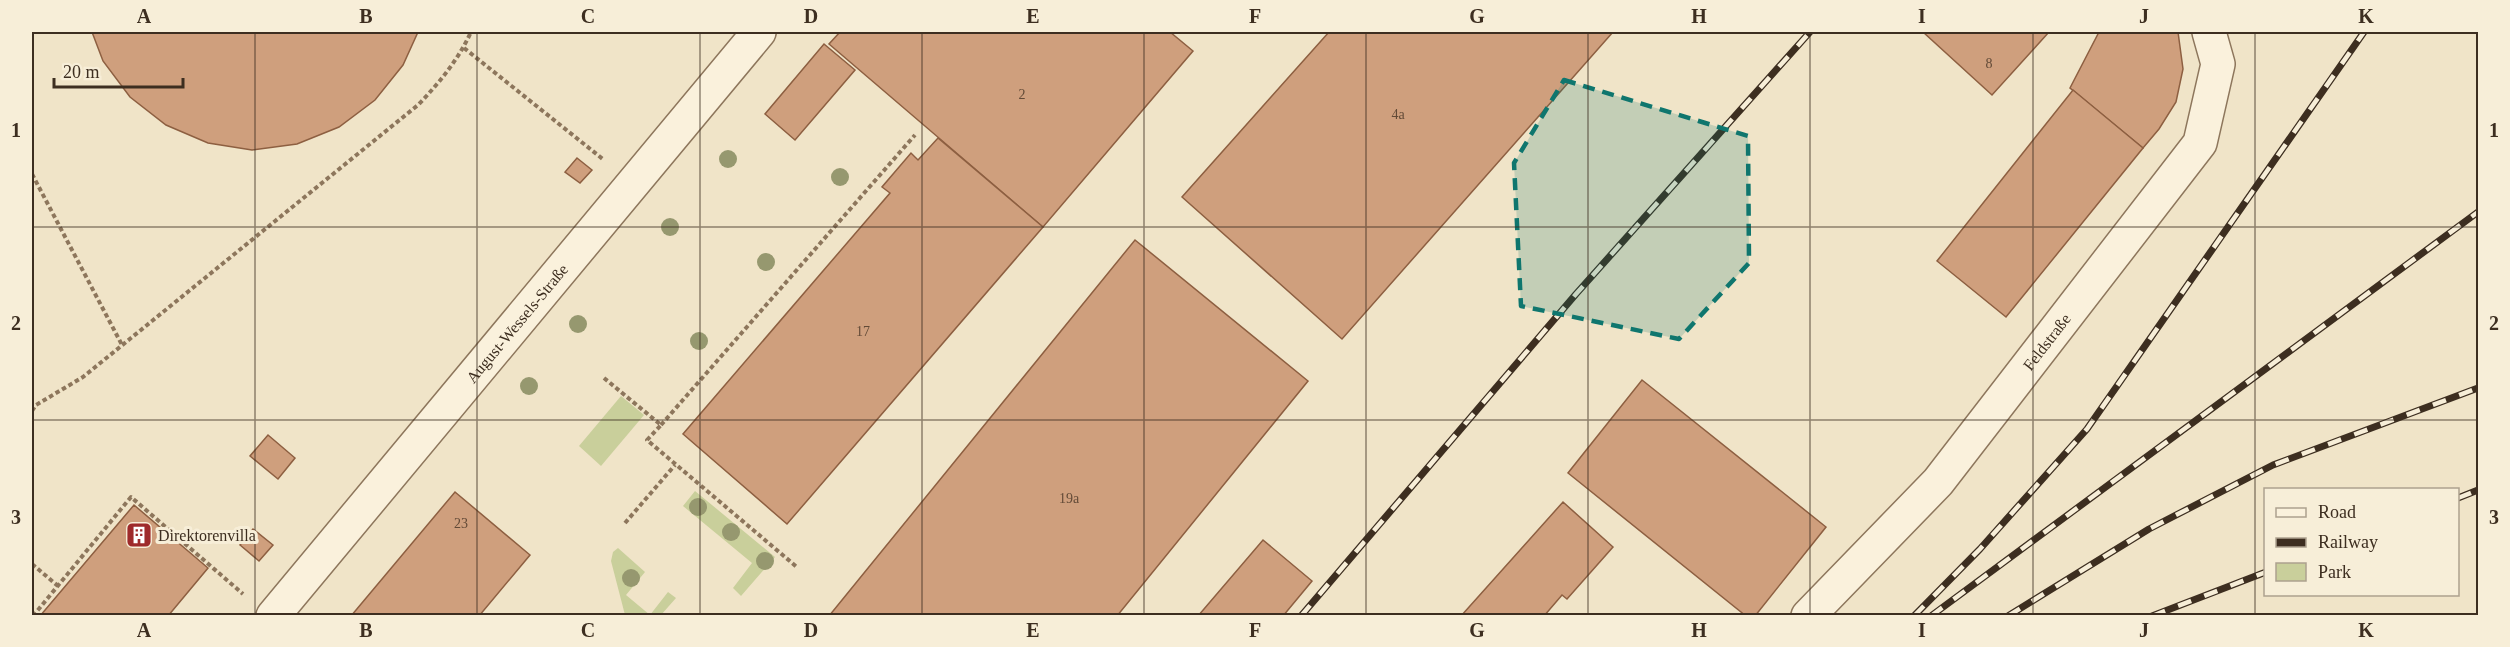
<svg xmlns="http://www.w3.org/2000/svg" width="2510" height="647" font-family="Georgia,serif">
<rect width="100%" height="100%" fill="#f0e4c8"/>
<g fill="#c9cf9b">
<path d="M 621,396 L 644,415 L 601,466 L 579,446 Z"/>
<path d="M 695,491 L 775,557 L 741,596 L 733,588 L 752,563 L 683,506 Z"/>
<path d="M 618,548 L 645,572 L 626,595 L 650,615 L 668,592 L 676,598 L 661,615 L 625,615 L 611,561 L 613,552 Z"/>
</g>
<g fill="#cf9f7d" stroke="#8d5f41" stroke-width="1.5">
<path d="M 92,32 L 418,32 L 403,65 L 375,100 L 339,127 L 297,144 L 252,150 L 208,143 L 166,125 L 130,97 L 103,61 Z"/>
<path d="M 840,32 L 1170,32 L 1193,51 L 1043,227 L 829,44 Z"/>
<path d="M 1329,32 L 1613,32 L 1342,339 L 1182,197 Z"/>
<path d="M 1923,32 L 2049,32 L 1992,95 Z"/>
<path d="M 2099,32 L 2178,32 L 2183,69 L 2176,102 L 2159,129 L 2143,148 L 2070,88 Z"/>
<path d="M 824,44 L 855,70 L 795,140 L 765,114 Z"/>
<path d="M 2073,90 L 2143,148 L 2006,317 L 1937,261 Z"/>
<path d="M 938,138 L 1043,227 L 787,524 L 683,434 L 890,193 L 882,187 L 911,153 L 918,160 Z"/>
<path d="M 577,158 L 592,170 L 580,183 L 565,172 Z"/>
<path d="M 1135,240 L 1308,381 L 1117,616 L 829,616 Z"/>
<path d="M 1642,380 L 1826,527 L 1755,616 L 1746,616 L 1568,473 Z"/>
<path d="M 268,435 L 295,458 L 278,479 L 250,456 Z"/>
<path d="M 455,492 L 530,555 L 479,616 L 351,616 Z"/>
<path d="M 1563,502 L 1613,547 L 1567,599 L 1562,595 L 1544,616 L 1461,616 Z"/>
<path d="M 134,505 L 208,568 L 168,616 L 40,616 Z"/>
<path d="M 253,529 L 273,545 L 259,561 L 240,545 Z"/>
<path d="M 1263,540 L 1312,581 L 1283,616 L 1198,616 Z"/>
</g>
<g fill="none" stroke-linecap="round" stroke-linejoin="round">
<defs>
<g id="street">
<path id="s1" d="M 273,616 L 759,32"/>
<path id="s2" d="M 1808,616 L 1938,482 L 2200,143 L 2218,64 L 2209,32"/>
</g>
</defs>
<use href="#street" stroke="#8d765c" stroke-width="36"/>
<g stroke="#8d765c" stroke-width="4" stroke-dasharray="4.5 3" stroke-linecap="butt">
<path d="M 464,48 L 604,160"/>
<path d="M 32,174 L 122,345"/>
<path d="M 604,378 L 661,425 L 647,440 L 798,568"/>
<path d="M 32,411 L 36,405 L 83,377 L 418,105 C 440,82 458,60 471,32"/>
<path d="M 661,425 L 915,135"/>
<path d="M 625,523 L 675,465"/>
<path d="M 32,564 L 58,586"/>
<path d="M 33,616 L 131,497 L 243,594"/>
</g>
<use href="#street" stroke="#faf1dc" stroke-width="33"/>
<defs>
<g id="rail">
<path d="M 2458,498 L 2478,490"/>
<path d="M 1301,616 L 1576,294 L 1810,32"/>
<path d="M 1914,616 L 1980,549 L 2087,429 L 2364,32"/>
<path d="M 1931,616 L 2478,212"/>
<path d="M 2008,616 L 2149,529 L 2273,465 L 2478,388"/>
<path d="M 2152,616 L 2266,572"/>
</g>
</defs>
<use href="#rail" stroke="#3d2e20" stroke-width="7"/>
<use href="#rail" stroke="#f7eed8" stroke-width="4.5" stroke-dasharray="14" stroke-linecap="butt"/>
</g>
<g fill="#96986f">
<circle cx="728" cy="159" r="9"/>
<circle cx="840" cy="177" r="9"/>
<circle cx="670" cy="227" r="9"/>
<circle cx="766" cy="262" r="9"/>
<circle cx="578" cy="324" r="9"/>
<circle cx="699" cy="341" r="9"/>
<circle cx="529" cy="386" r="9"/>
<circle cx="698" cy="507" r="9"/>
<circle cx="731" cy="532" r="9"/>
<circle cx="765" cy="561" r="9"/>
<circle cx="631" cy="578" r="9"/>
</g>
<path fill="#0f766e" fill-opacity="0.2" stroke="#0f766e" stroke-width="4.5" stroke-dasharray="12 8" stroke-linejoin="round" d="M 1564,80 L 1748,136 L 1749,263 L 1679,339 L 1521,306 L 1514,163 Z"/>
<path fill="none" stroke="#3d2e20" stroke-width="1.5" stroke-opacity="0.55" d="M 255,32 L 255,616M 477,32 L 477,616M 700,32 L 700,616M 922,32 L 922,616M 1144,32 L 1144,616M 1366,32 L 1366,616M 1588,32 L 1588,616M 1810,32 L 1810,616M 2033,32 L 2033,616M 2255,32 L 2255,616M 32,227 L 2478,227M 32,420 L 2478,420"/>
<defs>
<symbol id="building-square" viewBox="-11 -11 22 22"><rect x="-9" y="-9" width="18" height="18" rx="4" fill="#9e2a2b" stroke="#f7eed8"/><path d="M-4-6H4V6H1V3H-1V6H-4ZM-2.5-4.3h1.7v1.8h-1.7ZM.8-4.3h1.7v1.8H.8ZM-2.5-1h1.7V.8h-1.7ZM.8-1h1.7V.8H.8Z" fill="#fff"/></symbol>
</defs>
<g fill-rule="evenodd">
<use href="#building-square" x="124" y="520" width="30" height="30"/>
</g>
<g text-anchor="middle" stroke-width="6" stroke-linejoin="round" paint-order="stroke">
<g font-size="14" fill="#624a37">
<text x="1989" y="68">8</text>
<text x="1022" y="99">2</text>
<text x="1398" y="119">4a</text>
<text x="863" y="336">17</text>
<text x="1069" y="503">19a</text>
<text x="461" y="528">23</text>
</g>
<g font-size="16" fill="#3d2e20" stroke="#f7eed8">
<text dy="6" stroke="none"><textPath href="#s1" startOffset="381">August-Wessels-Straße</textPath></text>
<text dy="6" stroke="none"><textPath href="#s2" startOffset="364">Feldstraße</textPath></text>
</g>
<g font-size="16" fill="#3d2e20" stroke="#f7eed8" text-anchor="start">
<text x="158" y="541">Direktorenvilla</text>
</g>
</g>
<rect width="2510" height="647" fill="none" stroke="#f7eed8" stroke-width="66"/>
<rect x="2264" y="488" width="195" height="108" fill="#f7eed8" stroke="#ada18e" stroke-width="1.5"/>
<rect x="2276" y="508" width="30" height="9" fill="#faf1dc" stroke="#ada18e" stroke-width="1.5"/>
<text x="2318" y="518" font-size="18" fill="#3d2e20">Road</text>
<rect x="2276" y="538" width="30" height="9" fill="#3d2e20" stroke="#ada18e" stroke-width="1.5"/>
<text x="2318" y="548" font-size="18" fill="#3d2e20">Railway</text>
<rect x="2276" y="563" width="30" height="18" fill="#c9cf9b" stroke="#ada18e" stroke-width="1.5"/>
<text x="2318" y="578" font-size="18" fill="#3d2e20">Park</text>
<path d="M54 78v9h129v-9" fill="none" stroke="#3d2e20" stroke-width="3"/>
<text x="63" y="78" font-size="18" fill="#3d2e20" stroke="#f7eed8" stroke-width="4.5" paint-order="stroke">20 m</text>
<rect x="33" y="33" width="2444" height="581" fill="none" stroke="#3d2e20" stroke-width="2"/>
<g font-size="20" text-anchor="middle" font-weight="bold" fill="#3d2e20">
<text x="144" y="23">A</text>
<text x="366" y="23">B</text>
<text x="588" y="23">C</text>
<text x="811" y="23">D</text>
<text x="1033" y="23">E</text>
<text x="1255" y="23">F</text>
<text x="1477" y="23">G</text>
<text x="1699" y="23">H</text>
<text x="1922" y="23">I</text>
<text x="2144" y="23">J</text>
<text x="2366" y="23">K</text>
<text x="16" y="137">1</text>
<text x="2494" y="137">1</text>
<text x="16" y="330">2</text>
<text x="2494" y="330">2</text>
<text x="16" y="524">3</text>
<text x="2494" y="524">3</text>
<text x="144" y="637">A</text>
<text x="366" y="637">B</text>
<text x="588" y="637">C</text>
<text x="811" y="637">D</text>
<text x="1033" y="637">E</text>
<text x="1255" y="637">F</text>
<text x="1477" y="637">G</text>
<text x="1699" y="637">H</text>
<text x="1922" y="637">I</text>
<text x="2144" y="637">J</text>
<text x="2366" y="637">K</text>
</g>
</svg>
